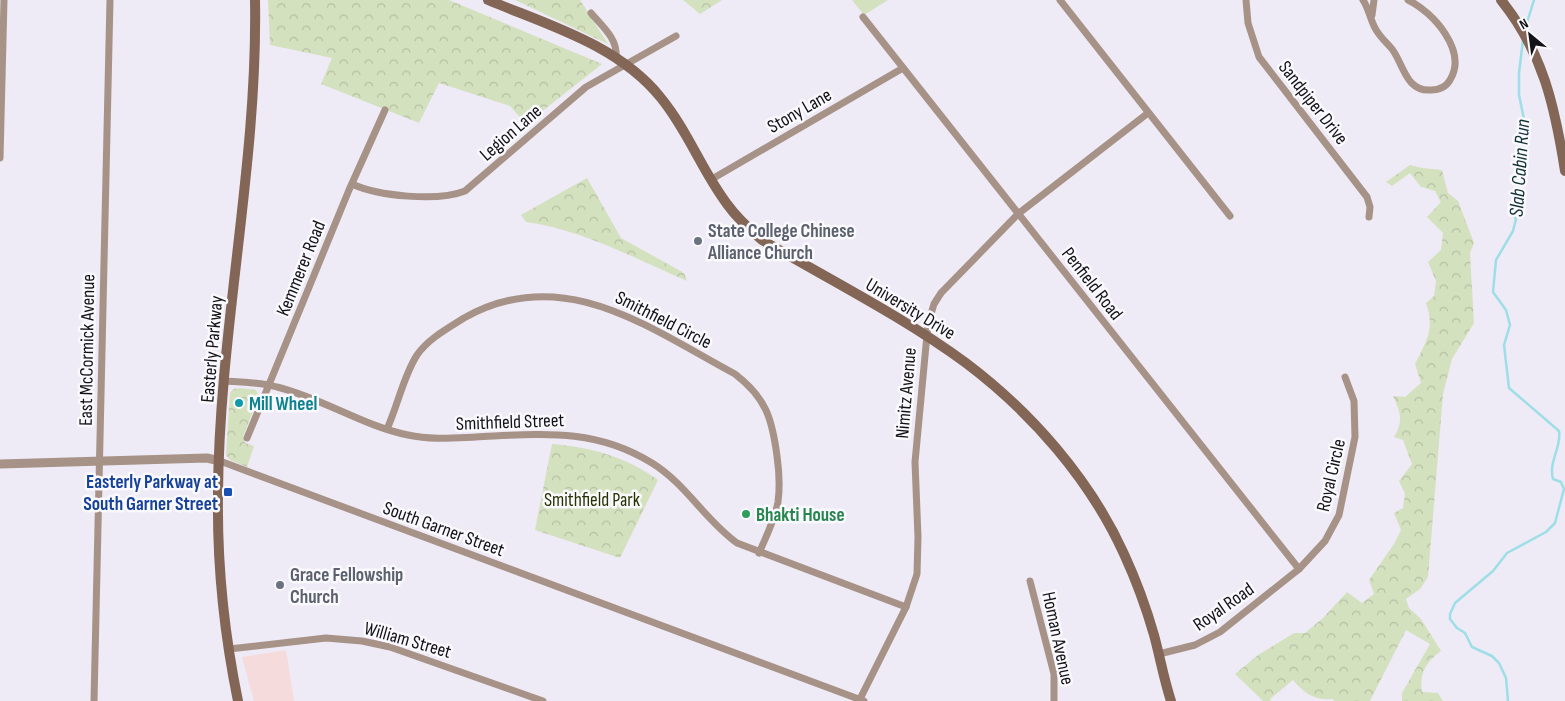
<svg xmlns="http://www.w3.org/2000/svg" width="1565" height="701" font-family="'Sofia Sans Condensed',sans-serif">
<defs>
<pattern id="forest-crowns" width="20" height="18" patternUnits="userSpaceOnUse" patternTransform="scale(1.25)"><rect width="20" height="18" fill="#d4e1bf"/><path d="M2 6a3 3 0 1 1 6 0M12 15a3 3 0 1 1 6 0" fill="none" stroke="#b5c0a3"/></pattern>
</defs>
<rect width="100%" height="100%" fill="#eeeaf6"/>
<path fill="#f6dbdd" d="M 286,650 L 294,701 L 254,701 L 242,657 Z"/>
<path fill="#d4e1bf" d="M 852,0 L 888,0 L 864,15 Z"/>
<g fill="url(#forest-crowns)">
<path d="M 268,0 L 449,0 L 602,64 L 526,124 L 510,106 L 439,83 L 419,123 L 321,84 L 332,58 L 270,45 Z"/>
<path d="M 515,0 L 580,0 L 608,44 Z"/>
<path d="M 683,0 L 722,0 L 700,14 Z"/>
<path d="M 1410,165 L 1422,168 L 1442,170 L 1448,193 L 1458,201 L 1474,243 L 1470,253 L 1474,323 L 1452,359 L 1443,394 L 1428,577 L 1420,589 L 1406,599 L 1409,608 L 1421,619 L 1441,651 C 1426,662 1419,673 1422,692 L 1438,693 L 1443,701 L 1402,701 L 1402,693 L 1430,644 L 1406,630 L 1370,701 L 1334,701 L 1333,699 C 1314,701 1303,692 1293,680 L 1270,699 L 1271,701 L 1263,701 L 1235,674 L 1258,655 L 1294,633 L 1305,633 L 1323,618 L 1347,592 L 1362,603 L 1374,594 L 1369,580 L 1394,544 L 1401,530 L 1394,513 L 1403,508 L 1405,494 L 1399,481 L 1412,464 L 1403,440 L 1394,437 C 1404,421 1400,411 1393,396 L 1405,397 L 1421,383 L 1415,364 C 1427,340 1435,329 1426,303 L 1434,296 L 1436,281 L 1428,262 L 1441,250 L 1443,233 L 1427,217 L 1441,202 L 1435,191 L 1421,187 L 1410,173 L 1392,186 L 1386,182 Z"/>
<path d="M 587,178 L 621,238 L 684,273 L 687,281 C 634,258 583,230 526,222 L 521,215 Z"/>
<path d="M 240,388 L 256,390 L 259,396 L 243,437 L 245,443 L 254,446 L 247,467 L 230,460 L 226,455 L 230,393 L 233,389 Z"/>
<path d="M 552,444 C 591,447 626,457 658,480 L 620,558 L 535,530 Z"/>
</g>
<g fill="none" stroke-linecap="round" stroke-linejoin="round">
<g stroke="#9edee6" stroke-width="2.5">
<path d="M 1525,29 L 1534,0"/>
<path d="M 1508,701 L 1506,678 L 1499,663 L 1492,656 L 1472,647 L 1465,633 L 1457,628 L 1450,619 L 1450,614 L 1455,603 L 1493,571 L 1507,553 L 1546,532 L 1555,523 L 1564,489 L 1561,482 L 1553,479 C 1548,462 1562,447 1559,431 L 1509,388 L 1504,345 L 1510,325 L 1506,310 L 1493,292 L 1496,260 L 1513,231 L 1516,219 L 1513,212 L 1519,182 L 1525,124 L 1519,95 L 1519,73 L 1523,40"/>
</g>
<g stroke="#a79287" stroke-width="7">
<path d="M 1060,0 L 1230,216"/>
<path d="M 1246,0 L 1248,23 L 1259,57 L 1367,197 L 1370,207 L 1369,217"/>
<path d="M 1363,0 C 1369,9 1370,19 1375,28 C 1379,36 1386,42 1392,49 C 1404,65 1406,92 1431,90 C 1439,90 1446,87 1450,80 C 1468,51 1433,12 1408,0"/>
<path d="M 591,13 C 602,26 618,39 616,57"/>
<path d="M 1372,15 L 1374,0"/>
<path d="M 863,17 L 1299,569"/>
<path d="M 0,158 L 4,0"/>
<path d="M 712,179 L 903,68"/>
<path d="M 352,184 C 378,196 437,202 465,191 L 586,87 L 676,36"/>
<path d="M 224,381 C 241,382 260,382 277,387 C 322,398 363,426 408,435 C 431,440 453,438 476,437 C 540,434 594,427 652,463 C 686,484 705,520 737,543 L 906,607"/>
<path d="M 387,429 C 398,405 403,377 417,355 C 428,339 448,328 464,318 C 563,262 649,328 735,374 C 766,398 772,418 777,456 C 779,470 780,487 778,502 C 775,519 766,537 759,553"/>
<path d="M 247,438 L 349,190 L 385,110"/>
<path d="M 220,461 L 864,701"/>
<path d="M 1030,581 L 1054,674 L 1054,701"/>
<path d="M 229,649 L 326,638 L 362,641 L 390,647 L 543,701"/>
<path d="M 1159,654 L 1195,645 L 1220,632 L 1299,569 L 1325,541 L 1339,515 L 1355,437 L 1354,401 L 1345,377"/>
<path d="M 94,701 L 110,0"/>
<path d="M 859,701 L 906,607 L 917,574 L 918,537 L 915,462 L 928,324 L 934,304 L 941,293 L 1018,214 L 1148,113"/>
</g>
<path stroke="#a79287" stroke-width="9" d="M 0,464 L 207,458 L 220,461"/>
<g stroke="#846657" stroke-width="10">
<path d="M 488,0 C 548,25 619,45 661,98 C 688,131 702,171 727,204 C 737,218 749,229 762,240 C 830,280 902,316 966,363 C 1031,412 1090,479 1124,554 C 1136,580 1146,607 1154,635 C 1160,657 1164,680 1171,701"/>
<path d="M 1501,0 C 1543,52 1555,107 1565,171"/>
<path d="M 238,701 C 224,633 217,563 218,494 C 219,329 258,165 255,0"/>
</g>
</g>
<g fill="#6b7280" stroke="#faf9fe" stroke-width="2">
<circle cx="698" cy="241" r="5"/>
<circle cx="280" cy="585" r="5"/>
</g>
<circle fill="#0f9aa8" stroke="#faf9fe" stroke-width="2" cx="239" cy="403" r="5"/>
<rect fill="#1a4fb4" stroke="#faf9fe" stroke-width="2" x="223" y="487" width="10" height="10" rx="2.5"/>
<circle fill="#2e9e5b" stroke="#faf9fe" stroke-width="2" cx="746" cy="514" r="5"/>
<g text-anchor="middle" stroke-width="5" stroke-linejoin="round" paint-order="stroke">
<g font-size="19" fill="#131216" stroke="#faf9fe">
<text transform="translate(1314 102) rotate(52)" y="7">Sandpiper Drive</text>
<text transform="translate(799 110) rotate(-30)" y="7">Stony Lane</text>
<text transform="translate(510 132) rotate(-41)" y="7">Legion Lane</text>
<text transform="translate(300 268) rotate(-68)" y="7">Kemmerer Road</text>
<text transform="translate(1093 283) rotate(52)" y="7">Penfield Road</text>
<text transform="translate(911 308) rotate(31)" y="7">University Drive</text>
<text transform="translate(664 319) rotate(27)" y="7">Smithfield Circle</text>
<text transform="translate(211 349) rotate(-85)" y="7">Easterly Parkway</text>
<text transform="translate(86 350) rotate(-89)" y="7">East McCormick Avenue</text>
<text transform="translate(905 393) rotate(-85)" y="7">Nimitz Avenue</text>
<text transform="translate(510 421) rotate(-2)" y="7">Smithfield Street</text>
<text transform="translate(1330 475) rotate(-77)" y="7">Royal Circle</text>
<text transform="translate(444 528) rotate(20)" y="7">South Garner Street</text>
<text transform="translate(1223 606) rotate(-35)" y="7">Royal Road</text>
<text transform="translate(1059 638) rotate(78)" y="7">Homan Avenue</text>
<text transform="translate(408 639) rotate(16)" y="7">William Street</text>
</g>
<g font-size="19" font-weight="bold" fill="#5b616d" stroke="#faf9fe" text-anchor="start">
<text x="708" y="237">State College Chinese<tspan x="708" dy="22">Alliance Church</tspan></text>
<text x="290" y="581">Grace Fellowship<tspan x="290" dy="22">Church</tspan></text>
</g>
<g font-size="19" font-weight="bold" fill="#0d838f" stroke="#faf9fe" text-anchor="start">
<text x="249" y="410">Mill Wheel</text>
</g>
<g font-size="19" font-weight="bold" fill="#164399" stroke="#faf9fe" text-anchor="end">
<text x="218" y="488">Easterly Parkway at<tspan x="218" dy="22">South Garner Street</tspan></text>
</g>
<g font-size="19" fill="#263300" stroke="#faf9fe">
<text x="592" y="506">Smithfield Park</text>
</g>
<g font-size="19" font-weight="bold" fill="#27864d" stroke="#faf9fe" text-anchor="start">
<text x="756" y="521">Bhakti House</text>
</g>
<g font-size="20" font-style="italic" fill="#103034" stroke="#faf9fe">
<text transform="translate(1519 168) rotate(-86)" y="7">Slab Cabin Run</text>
</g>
</g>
<g transform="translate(1530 35) rotate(331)" stroke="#faf9fe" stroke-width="4" paint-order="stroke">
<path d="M0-4L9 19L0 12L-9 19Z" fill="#131216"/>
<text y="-8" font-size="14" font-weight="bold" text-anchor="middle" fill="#131216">N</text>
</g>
</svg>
